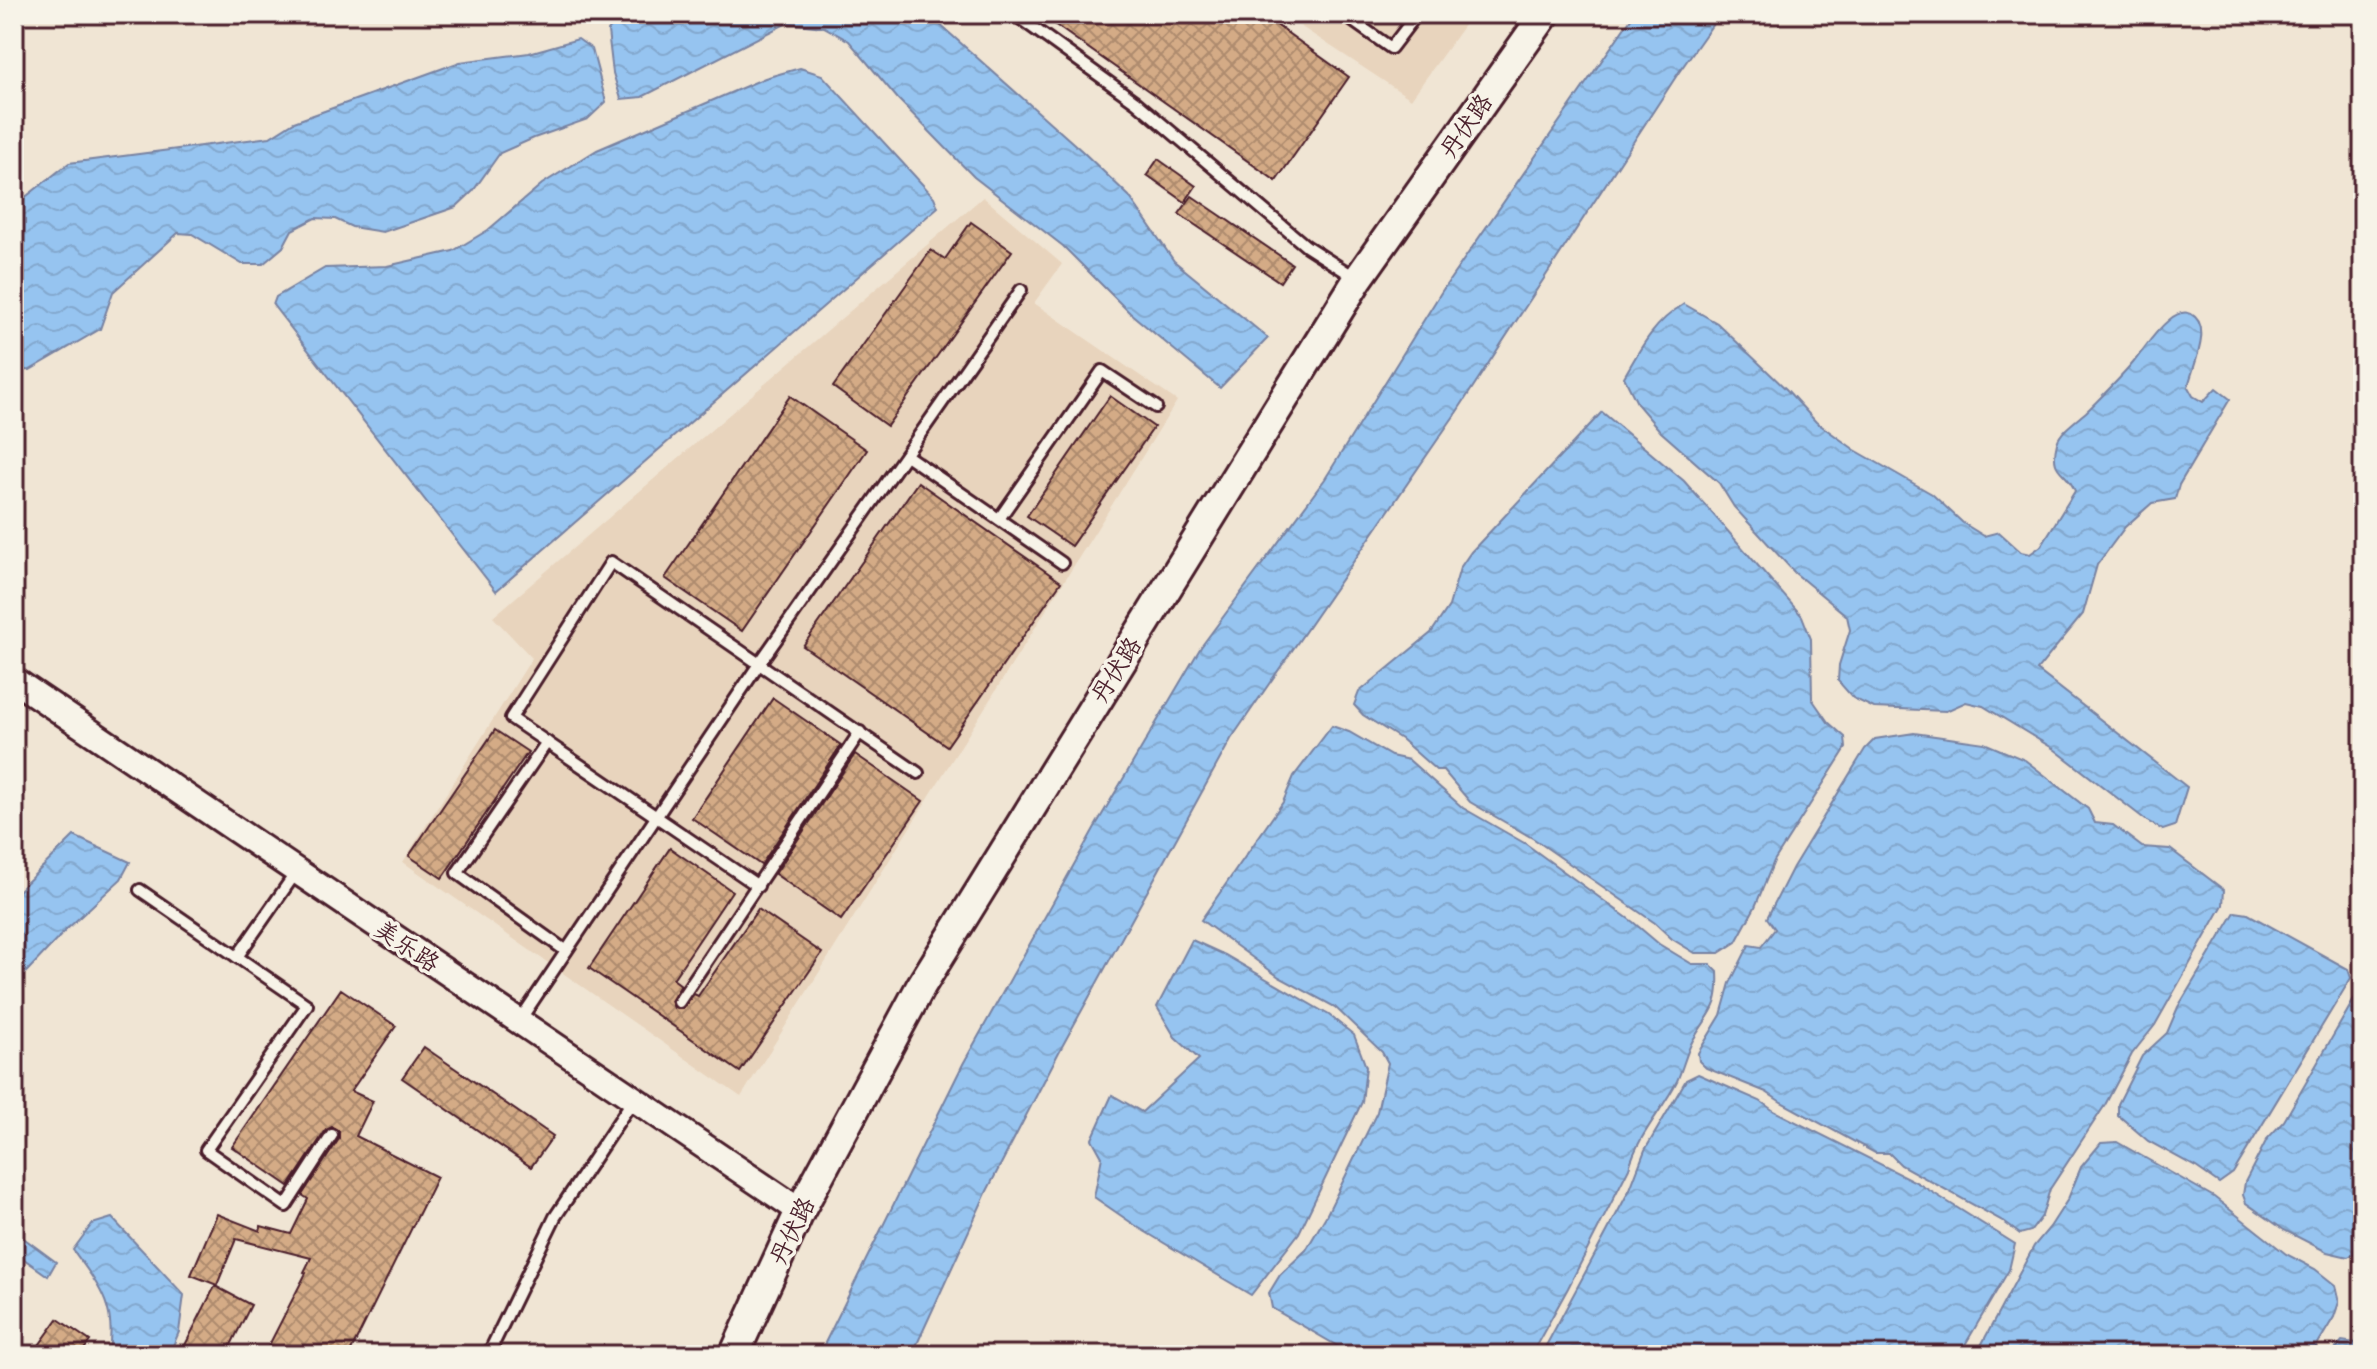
<svg xmlns="http://www.w3.org/2000/svg" width="2377" height="1369" font-family="Kalam,'LXGW WenKai TC',sans-serif">
<defs>
<pattern id="water-waves" width="16" height="10" patternUnits="userSpaceOnUse" patternTransform="scale(2)"><rect width="16" height="10" fill="#96c4f0"/><path d="M0 5q4-4 8 0t8 0" fill="none" stroke="#83a8ce"/></pattern>
<pattern id="building-cross-hatch" width="8" height="8" patternUnits="userSpaceOnUse" patternTransform="scale(2)"><rect width="8" height="8" fill="#d4ab86"/><path d="M0 0l8 8M0 8l8-8" fill="none" stroke="#ae8b6e"/></pattern>
</defs>
<rect width="100%" height="100%" fill="#f0e5d4"/>
<filter id="ink" filterUnits="userSpaceOnUse"><feTurbulence type="fractalNoise" baseFrequency=".0125" numOctaves="2"/><feDisplacementMap in="SourceGraphic" scale="16" xChannelSelector="R" yChannelSelector="G"/><feConvolveMatrix kernelMatrix="1 2 1 2 8 2 1 2 1" color-interpolation-filters="sRGB"/></filter>
<g filter="url(#ink)">
<g fill="#e8d4bd">
<path d="M 1282,14 L 1472,14 L 1411,99 Z"/>
<path d="M 983,197 L 1062,264 L 1034,303 L 1177,401 L 741,1097 L 403,862 L 532,658 L 493,617 Z"/>
</g>
<g fill="url(#water-waves)" stroke="#7882a1" stroke-width="2">
<path d="M 621,14 L 928,14 L 1082,151 L 1129,196 L 1174,261 L 1268,338 L 1220,388 L 1130,313 L 1063,246 L 974,177 L 898,99 L 849,41 L 824,27 L 787,23 L 642,97 L 621,99 L 613,73 L 608,31 Z"/>
<path d="M 1634,14 L 1720,14 L 1679,72 L 1456,413 L 1231,739 L 1059,1052 L 987,1191 L 912,1355 L 819,1355 L 963,1064 L 1096,825 L 1201,647 L 1325,479 L 1442,291 Z"/>
<path d="M 578,39 L 592,49 L 606,102 L 588,119 L 534,138 L 500,153 L 473,191 L 456,207 L 383,232 L 352,227 L 335,219 L 315,218 L 292,230 L 283,247 L 263,264 L 242,264 L 192,234 L 178,233 L 113,292 L 100,329 L 30,370 L 14,371 L 14,212 L 23,199 L 69,163 L 270,137 L 294,122 L 460,62 L 529,53 Z"/>
<path d="M 800,68 L 822,75 L 934,197 L 938,207 L 496,591 L 273,305 L 276,297 L 325,268 L 387,266 L 453,251 L 488,230 L 542,184 L 597,150 L 765,78 Z"/>
<path d="M 1684,304 L 1717,323 L 1787,390 L 1816,422 L 1855,450 L 1932,494 L 1963,523 L 1984,536 L 1999,532 L 2021,552 L 2030,554 L 2041,546 L 2075,491 C 2066,468 2049,475 2057,443 C 2060,431 2077,420 2086,412 C 2102,396 2119,380 2133,363 C 2145,348 2154,332 2169,320 C 2175,315 2183,310 2191,314 C 2214,326 2192,367 2188,387 L 2193,396 L 2203,402 L 2216,388 L 2230,399 L 2179,485 L 2175,499 L 2152,503 L 2125,527 L 2097,565 L 2083,614 L 2037,670 L 2187,787 L 2175,826 L 2163,830 L 2147,821 L 2054,749 L 1983,706 L 1966,702 L 1946,711 L 1874,708 L 1853,698 L 1838,681 L 1839,665 L 1850,630 L 1847,616 L 1795,573 L 1734,507 L 1719,483 L 1661,432 L 1638,405 L 1624,377 C 1641,347 1654,322 1684,304 Z"/>
<path d="M 1602,412 L 1684,481 L 1802,616 L 1811,639 L 1812,699 L 1828,722 L 1845,737 L 1846,748 L 1774,861 L 1755,907 L 1736,942 L 1719,953 L 1695,953 L 1672,939 L 1655,923 L 1534,839 L 1470,802 L 1443,770 L 1436,770 L 1401,739 L 1363,715 L 1354,705 L 1359,692 L 1431,633 L 1449,606 L 1460,568 L 1471,552 Z"/>
<path d="M 1332,726 L 1349,732 L 1391,756 L 1409,760 L 1463,808 L 1526,844 L 1633,922 L 1659,944 L 1692,964 L 1710,964 L 1718,972 C 1720,1009 1710,1011 1693,1040 C 1686,1053 1683,1068 1677,1081 C 1662,1111 1638,1135 1629,1168 L 1568,1288 L 1531,1355 L 1353,1355 L 1272,1308 L 1269,1293 L 1280,1275 L 1306,1250 L 1326,1216 L 1377,1112 L 1388,1063 L 1382,1052 L 1335,1007 L 1279,977 L 1201,920 L 1283,802 L 1294,776 Z"/>
<path d="M 1914,733 L 1984,743 L 2025,760 L 2088,809 L 2095,823 L 2113,825 L 2142,847 L 2170,849 L 2224,890 L 2223,905 L 2155,1025 L 2132,1054 L 2105,1105 L 2050,1189 L 2042,1216 L 2031,1231 L 2020,1234 L 2001,1220 L 1901,1165 L 1889,1153 L 1875,1153 L 1781,1102 L 1766,1092 L 1706,1068 L 1699,1061 L 1698,1053 L 1721,1015 L 1730,983 L 1749,945 L 1761,947 L 1775,929 L 1767,918 L 1793,867 L 1865,749 L 1875,739 Z"/>
<path d="M 74,836 L 130,862 L 121,879 L 66,930 L 14,985 L 14,895 Z"/>
<path d="M 2235,912 L 2248,914 L 2348,969 L 2351,978 L 2233,1173 L 2219,1183 L 2196,1167 L 2148,1141 L 2118,1115 L 2118,1104 L 2142,1056 L 2167,1033 L 2178,1007 Z"/>
<path d="M 1192,940 L 1225,955 L 1329,1015 L 1354,1035 L 1366,1067 L 1362,1102 L 1299,1233 L 1251,1295 L 1139,1228 L 1094,1197 L 1102,1157 L 1092,1139 L 1112,1095 L 1142,1112 L 1199,1059 L 1175,1037 L 1157,1007 Z"/>
<path d="M 2363,990 L 2363,1248 L 2348,1257 L 2327,1252 L 2284,1230 L 2246,1203 L 2243,1195 L 2245,1182 L 2267,1139 L 2284,1121 L 2356,996 Z"/>
<path d="M 1698,1074 L 1760,1101 L 1774,1111 L 1916,1182 L 2015,1244 L 2009,1270 L 1959,1355 L 1541,1355 L 1630,1189 L 1645,1150 L 1686,1080 Z"/>
<path d="M 2117,1142 L 2214,1197 L 2286,1254 L 2315,1269 L 2335,1285 L 2339,1302 L 2334,1317 L 2311,1355 L 1976,1355 L 2034,1246 L 2050,1227 L 2068,1199 L 2081,1167 L 2101,1143 Z"/>
<path d="M 112,1218 L 184,1295 L 179,1332 L 169,1355 L 108,1355 C 118,1308 99,1286 73,1250 L 92,1224 Z"/>
<path d="M 14,1231 L 56,1262 L 48,1276 L 14,1252 Z"/>
<path d="M 2363,1334 L 2363,1355 L 2330,1355 L 2342,1341 L 2355,1343 Z"/>
</g>
<g fill="url(#building-cross-hatch)" stroke="#4a1f2b" stroke-width="2">
<path d="M 1040,14 L 1261,14 L 1349,77 L 1276,181 Z"/>
<path d="M 1158,159 L 1196,186 L 1185,202 L 1147,175 Z"/>
<path d="M 1192,196 L 1292,264 L 1280,282 L 1179,214 Z"/>
<path d="M 971,222 L 1012,251 L 887,426 L 833,387 L 931,250 L 945,259 Z"/>
<path d="M 790,396 L 867,450 L 742,631 L 665,578 Z"/>
<path d="M 1110,396 L 1154,427 L 1071,546 L 1027,516 Z"/>
<path d="M 918,482 L 1061,582 L 947,746 L 803,646 Z"/>
<path d="M 773,698 L 841,745 L 761,865 L 692,818 Z"/>
<path d="M 495,730 L 528,752 L 442,878 L 409,856 Z"/>
<path d="M 855,754 L 923,801 L 841,920 L 775,874 Z"/>
<path d="M 670,848 L 732,891 L 673,979 L 681,985 L 671,1001 L 674,1008 L 682,1009 L 694,994 L 698,996 L 758,909 L 822,953 L 740,1072 L 589,968 Z"/>
<path d="M 341,989 L 396,1026 L 351,1091 L 373,1101 L 356,1136 L 437,1177 L 349,1355 L 264,1355 L 306,1273 L 304,1272 L 311,1258 L 236,1239 L 217,1285 L 191,1275 L 217,1214 L 260,1231 L 261,1226 L 291,1234 L 308,1199 L 302,1195 L 339,1139 L 339,1131 L 332,1127 L 326,1130 L 289,1186 L 232,1147 Z"/>
<path d="M 424,1047 L 553,1136 L 531,1167 L 402,1078 Z"/>
<path d="M 215,1286 L 251,1305 L 226,1355 L 180,1355 Z"/>
<path d="M 58,1319 L 90,1341 L 80,1355 L 32,1355 Z"/>
</g>
<g fill="none" stroke-linecap="round" stroke-linejoin="round">
<defs>
<g id="service">
<path d="M 1014,14 L 1136,102 L 1306,246 L 1356,278"/>
<path d="M 1343,14 L 1391,48 L 1417,14"/>
<path d="M 906,455 L 1062,563"/>
<path d="M 999,519 L 1102,371 L 1156,407"/>
<path d="M 547,742 L 457,873 L 566,951"/>
<path d="M 758,886 L 511,718 L 611,562 L 918,773"/>
<path d="M 140,890 L 307,1005 L 206,1150 L 286,1206 L 332,1135"/>
<path d="M 237,957 L 297,871"/>
<path d="M 679,1002 L 860,732"/>
<path d="M 520,1020 L 759,664 L 1021,290"/>
<path d="M 488,1355 L 555,1217 L 633,1100"/>
</g>
<path id="tertiary" d="M 14,680 L 800,1211"/>
<path id="secondary" d="M 734,1355 L 800,1211 L 921,986 L 1358,279 L 1545,14"/>
</defs>
<use href="#service" stroke="#4a1f2b" stroke-width="16"/>
<use href="#tertiary" stroke="#4a1f2b" stroke-width="30"/>
<use href="#secondary" stroke="#4a1f2b" stroke-width="34"/>
<use href="#service" stroke="#f7f3e8" stroke-width="10"/>
<use href="#tertiary" stroke="#f7f3e8" stroke-width="24"/>
<use href="#secondary" stroke="#f7f3e8" stroke-width="28"/>
</g>
</g>
<g text-anchor="middle" stroke-width="7" stroke-linejoin="round" paint-order="stroke">
<g font-size="24" fill="#4a1f2b" stroke="#f7f3e8">
<text transform="translate(1466 126) rotate(-55)" y="8">丹伏路</text>
<text transform="translate(1116 670) rotate(-58)" y="8">丹伏路</text>
<text transform="translate(407 946) rotate(34)" y="8">美乐路</text>
<text transform="translate(792 1231) rotate(-64)" y="8">丹伏路</text>
</g>
</g>
<rect width="2377" height="1369" fill="none" stroke="#f7f3e8" stroke-width="48"/>
<rect x="24" y="24" width="2329" height="1321" fill="none" stroke="#4a1f2b" stroke-width="3" filter="url(#ink)"/>
</svg>
